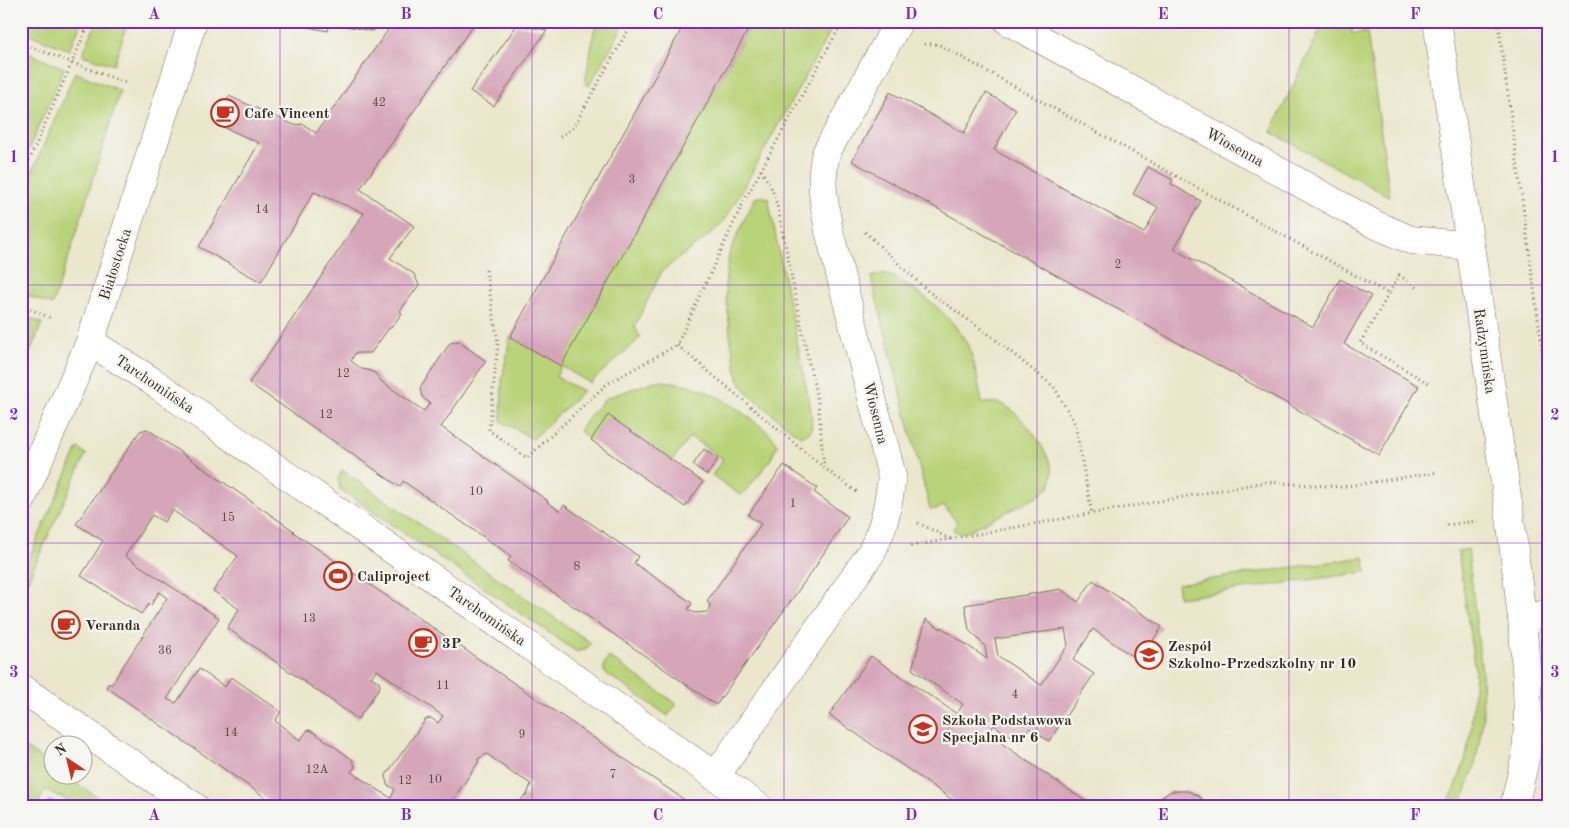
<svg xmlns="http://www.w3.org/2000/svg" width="1569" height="828" font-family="'Old Standard TT',serif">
<rect width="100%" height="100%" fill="#f6f6f2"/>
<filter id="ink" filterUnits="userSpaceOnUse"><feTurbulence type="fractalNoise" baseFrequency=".02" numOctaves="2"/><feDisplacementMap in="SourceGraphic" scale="10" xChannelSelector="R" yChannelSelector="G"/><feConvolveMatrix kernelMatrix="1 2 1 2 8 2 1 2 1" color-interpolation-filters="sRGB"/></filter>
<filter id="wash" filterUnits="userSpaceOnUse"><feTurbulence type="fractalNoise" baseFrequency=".0096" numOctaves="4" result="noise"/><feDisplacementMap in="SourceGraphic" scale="20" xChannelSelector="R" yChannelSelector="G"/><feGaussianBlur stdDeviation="1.12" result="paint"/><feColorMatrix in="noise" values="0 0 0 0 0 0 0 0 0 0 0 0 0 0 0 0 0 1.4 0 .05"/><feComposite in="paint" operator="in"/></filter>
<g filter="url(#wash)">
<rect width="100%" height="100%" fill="#ebe7cd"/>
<g fill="#b9d378" stroke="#7a7e4b">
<path d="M 25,21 L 82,21 L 69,50 L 21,31 Z"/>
<path d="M 97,21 L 128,21 L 114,65 L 82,55 Z"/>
<path d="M 596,21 L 626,21 L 589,86 L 585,84 Z"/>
<path d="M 753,21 L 836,21 L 726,219 L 712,233 L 662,271 L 635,326 L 640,338 L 590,383 L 561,366 L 556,377 L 583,391 L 533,439 L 501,421 L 502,380 L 510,337 L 561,365 Z"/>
<path d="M 1324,21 L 1351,21 L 1353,34 L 1367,32 L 1390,197 L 1271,132 Z"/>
<path d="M 21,50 L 64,68 L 21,167 Z"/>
<path d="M 75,72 L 120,91 L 71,250 L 52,305 L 21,293 L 21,198 Z"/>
<path d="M 761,196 L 768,198 L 812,416 L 811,431 L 806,435 L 801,436 L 794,432 L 748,394 L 738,379 L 731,342 L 725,286 L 729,254 L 749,210 L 755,198 Z"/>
<path d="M 884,273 C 915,285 960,321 971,353 C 976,369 979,386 982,403 C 988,403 996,402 1002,404 C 1019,410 1051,453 1052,472 C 1052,476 1051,482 1050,487 L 1037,497 L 966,532 L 958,533 L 953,530 L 954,526 L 957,523 L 944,506 L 937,509 L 930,509 L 871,277 Z"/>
<path d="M 21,315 L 42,323 L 21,375 Z"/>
<path d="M 655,381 C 694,381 721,396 751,419 C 762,427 771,432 777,445 L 771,459 L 745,492 L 740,495 L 712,475 L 723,459 L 690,437 L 672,461 L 608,416 L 591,440 L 579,431 L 590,415 L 606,398 Z"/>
<path d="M 78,448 L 86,454 L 21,595 L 21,576 Z"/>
<path d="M 342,470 L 591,643 L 587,648 L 577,652 L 340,489 L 338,479 Z"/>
<path d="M 1468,549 L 1482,674 L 1483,719 L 1475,766 L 1460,807 L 1445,807 L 1455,789 L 1465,760 L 1471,733 L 1475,671 L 1458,551 Z"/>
<path d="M 1364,557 L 1366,572 L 1179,598 L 1177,584 Z"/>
<path d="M 609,657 L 677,704 L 668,716 L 604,672 L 604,664 Z"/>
<path d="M 21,745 L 52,766 L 52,776 L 66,776 L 112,807 L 70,807 L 72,802 L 45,790 L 37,807 L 21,807 Z"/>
</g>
<g id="blocks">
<g fill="#d5a5b8" fill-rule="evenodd">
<path d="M 294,21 L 476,21 L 360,189 L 414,226 L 390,258 L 414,274 L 419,285 L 400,311 L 402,313 L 391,328 L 389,328 L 371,353 L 355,353 L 351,361 L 362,369 L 368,370 L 375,373 L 382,382 L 424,411 L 430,403 L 422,397 L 420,388 L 450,343 L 458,341 L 486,361 L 441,427 L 548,501 L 547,502 L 560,511 L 564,505 L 638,556 L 634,563 L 692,603 L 688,609 L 695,613 L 708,612 L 710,605 L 707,601 L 761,524 L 748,515 L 784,465 L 817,488 L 814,492 L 848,517 L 817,563 L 818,563 L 716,705 L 508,561 L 511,556 L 403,481 L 400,487 L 249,383 L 364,213 L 314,192 L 261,282 L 199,247 L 259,143 L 217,124 L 229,96 L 294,125 L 303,124 L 316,133 L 388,30 L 382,26 L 372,31 L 330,23 L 328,31 L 293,24 Z"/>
<path d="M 686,21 L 753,21 L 561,366 L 510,337 Z"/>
<path d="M 517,25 L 547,30 L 494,106 L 470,91 Z"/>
<path d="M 890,92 L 964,133 L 986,93 L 1016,109 L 994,150 L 1144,233 L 1158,207 L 1133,194 L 1148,167 L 1173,180 L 1171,184 L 1201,201 L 1174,249 L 1313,327 L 1340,279 L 1371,296 L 1344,344 L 1419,386 L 1379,455 L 852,161 Z"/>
<path d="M 608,415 L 703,482 L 685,507 L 591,440 Z"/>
<path d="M 147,429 L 294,531 L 293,532 L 695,807 L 516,807 L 524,796 L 527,795 L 531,784 L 517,775 L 516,776 L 487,754 L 478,759 L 478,763 L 448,807 L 279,807 L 153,720 L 106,687 L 109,683 L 111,685 L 167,598 L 159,592 L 151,605 L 149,604 L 141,614 L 81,576 L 103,541 L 76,524 L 140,431 ZM 172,510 L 238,556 L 213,591 L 239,609 L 227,628 L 358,719 L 380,687 L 379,682 L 371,677 L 377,670 L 443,716 L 438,723 L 431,718 L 426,719 L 386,775 L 387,785 L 395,789 L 391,798 L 351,772 L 355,767 L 352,759 L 312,731 L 308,730 L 300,740 L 275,721 L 280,713 L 280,711 L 233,678 L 230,678 L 225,687 L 199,669 L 176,703 L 167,699 L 219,618 L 125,556 L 152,515 L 164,522 Z"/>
<path d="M 704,449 L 718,459 L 707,475 L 693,465 Z"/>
<path d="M 1093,580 L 1162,627 L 1139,661 L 1093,629 L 1073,660 L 1094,674 L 1049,741 L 1029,728 L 1019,742 L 994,725 L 988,734 L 1091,805 L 1090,807 L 963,807 L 829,715 L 871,656 L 957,714 L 963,704 L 912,669 L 926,619 L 941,629 L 941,627 L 987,659 L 985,646 L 969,630 L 965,605 L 1061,589 L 1078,602 ZM 1065,629 L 1068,645 L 1041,685 L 998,656 L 995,639 Z"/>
<path d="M 1171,791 L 1187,791 L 1197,795 L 1211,807 L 1151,807 L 1156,801 Z"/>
<path d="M 49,799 L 65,807 L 45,807 Z"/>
</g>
</g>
</g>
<g filter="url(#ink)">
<use href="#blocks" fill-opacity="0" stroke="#796c5b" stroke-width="1"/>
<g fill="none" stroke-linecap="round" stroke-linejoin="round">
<defs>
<g id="minor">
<path d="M 1008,21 L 1374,224 L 1411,240 L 1470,246"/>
<path d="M 1437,21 L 1510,517 L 1522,618 L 1527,682 L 1528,725 L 1526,755 L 1514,807"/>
<path d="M 90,342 L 152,381 L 759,807"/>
<path d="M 21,501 L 90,342 L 193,21"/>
<path d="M 1522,618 L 1548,614"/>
<path d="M 21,688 L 195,807"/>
<path d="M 715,777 L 871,553 C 885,525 888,507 892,476 L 829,231 C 824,203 819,181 826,153 L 899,21"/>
</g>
</defs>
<use href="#minor" stroke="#796c5b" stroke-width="29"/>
<g stroke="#796c5b" stroke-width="3" stroke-dasharray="1 4" stroke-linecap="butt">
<path d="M 843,21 L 743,203 L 677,345 L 824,468 L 857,492"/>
<path d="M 1498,21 L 1548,392"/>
<path d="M 21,43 L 128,84"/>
<path d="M 925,44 L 938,44 L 1389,294 L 1399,275 L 1417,288"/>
<path d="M 560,137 L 573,128 L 633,21"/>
<path d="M 761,170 L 772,189 L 778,209 L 808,359 L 818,402 L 824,467"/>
<path d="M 21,179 L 90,21"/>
<path d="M 865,232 L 929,292 L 991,336 L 1054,387 L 1075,424 L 1092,514"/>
<path d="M 486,270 L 498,343 L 489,430 L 527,458 L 607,384 L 677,345"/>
<path d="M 1389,294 L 1360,343 L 1428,383"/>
<path d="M 21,305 L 53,319"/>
<path d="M 918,523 L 952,540"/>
<path d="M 1447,525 L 1477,521"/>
<path d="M 911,546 L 1266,482 L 1341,487 L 1439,472"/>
</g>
<use href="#minor" stroke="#fff" stroke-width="28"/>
</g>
</g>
<path fill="none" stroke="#7b2cbf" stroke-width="1" stroke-opacity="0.55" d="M 280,21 L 280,807M 532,21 L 532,807M 784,21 L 784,807M 1037,21 L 1037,807M 1289,21 L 1289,807M 21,285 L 1548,285M 21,543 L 1548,543"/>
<defs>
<symbol id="cafe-ring" viewBox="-11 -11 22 22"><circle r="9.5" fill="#f6f6f2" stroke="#c8321e" stroke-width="1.5"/><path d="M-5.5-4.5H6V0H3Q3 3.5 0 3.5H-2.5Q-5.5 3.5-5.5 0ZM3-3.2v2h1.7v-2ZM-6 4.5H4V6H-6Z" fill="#c8321e"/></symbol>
<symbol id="stadium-ring" viewBox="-11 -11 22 22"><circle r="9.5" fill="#f6f6f2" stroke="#c8321e" stroke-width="1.5"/><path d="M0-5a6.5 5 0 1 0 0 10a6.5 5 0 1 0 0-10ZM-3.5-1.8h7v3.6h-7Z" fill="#c8321e"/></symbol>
<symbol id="school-ring" viewBox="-11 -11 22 22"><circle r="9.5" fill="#f6f6f2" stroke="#c8321e" stroke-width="1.5"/><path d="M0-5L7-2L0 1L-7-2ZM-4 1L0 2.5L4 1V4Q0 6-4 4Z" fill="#c8321e"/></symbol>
</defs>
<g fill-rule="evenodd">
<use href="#cafe-ring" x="209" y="97" width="32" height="32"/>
<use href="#stadium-ring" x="322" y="560" width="32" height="32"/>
<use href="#cafe-ring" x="50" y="609" width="32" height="32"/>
<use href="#cafe-ring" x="407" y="627" width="32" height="32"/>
<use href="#school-ring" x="1133" y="639" width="32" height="32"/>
<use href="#school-ring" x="907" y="713" width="32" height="32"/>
</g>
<g text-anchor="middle" stroke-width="4.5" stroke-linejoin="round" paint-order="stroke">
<g font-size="12" fill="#624944">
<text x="379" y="106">42</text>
<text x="632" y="183">3</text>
<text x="262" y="213">14</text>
<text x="1118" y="268">2</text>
<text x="343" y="377">12</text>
<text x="326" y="418">12</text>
<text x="476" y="495">10</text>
<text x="793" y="507">1</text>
<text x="228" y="521">15</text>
<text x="577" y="570">8</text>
<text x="309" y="622">13</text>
<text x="165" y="654">36</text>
<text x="443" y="689">11</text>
<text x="1015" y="698">4</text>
<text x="231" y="736">14</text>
<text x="522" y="738">9</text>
<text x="317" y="773">12A</text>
<text x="613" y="778">7</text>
<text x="435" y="783">10</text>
<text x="405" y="784">12</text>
</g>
<g font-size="15" font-weight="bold" fill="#3b2a1e" stroke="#f6f6f2" text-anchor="start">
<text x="244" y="118">Cafe Vincent</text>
<text x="357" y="581">Caliproject</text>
<text x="85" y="630">Veranda</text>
<text x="442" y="648">3P</text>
<text x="1168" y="651">Zespół<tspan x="1168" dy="17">Szkolno-Przedszkolny nr 10</tspan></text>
<text x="942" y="725">Szkoła Podstawowa<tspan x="942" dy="17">Specjalna nr 6</tspan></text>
</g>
<g font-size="15" fill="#3b2a1e" stroke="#f6f6f2">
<text transform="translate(1235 147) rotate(29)" y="5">Wiosenna</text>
<text transform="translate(115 264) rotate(-72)" y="5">Białostocka</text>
<text transform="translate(1485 351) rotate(82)" y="5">Radzymińska</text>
<text transform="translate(155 384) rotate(34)" y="5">Tarchomińska</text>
<text transform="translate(876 413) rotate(76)" y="5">Wiosenna</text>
<text transform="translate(487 616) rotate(35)" y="5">Tarchomińska</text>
</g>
</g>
<rect width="1569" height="828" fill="none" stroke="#f6f6f2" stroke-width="55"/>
<g transform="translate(68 760) rotate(325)"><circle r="24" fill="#f6f6f2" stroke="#aba49d"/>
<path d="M0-4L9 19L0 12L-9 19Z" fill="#c8321e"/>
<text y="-8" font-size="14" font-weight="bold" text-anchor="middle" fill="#3b2a1e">N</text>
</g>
<rect x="28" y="28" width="1514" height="772" fill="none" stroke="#7b2cbf" stroke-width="2"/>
<g font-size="16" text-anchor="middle" font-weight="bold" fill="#7b2cbf">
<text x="154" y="19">A</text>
<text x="406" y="19">B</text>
<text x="658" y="19">C</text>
<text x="911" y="19">D</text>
<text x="1163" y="19">E</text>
<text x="1415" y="19">F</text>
<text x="14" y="162">1</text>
<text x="1555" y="162">1</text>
<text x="14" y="420">2</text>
<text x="1555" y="420">2</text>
<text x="14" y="677">3</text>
<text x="1555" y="677">3</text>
<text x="154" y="820">A</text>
<text x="406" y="820">B</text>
<text x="658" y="820">C</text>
<text x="911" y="820">D</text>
<text x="1163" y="820">E</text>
<text x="1415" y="820">F</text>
</g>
</svg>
